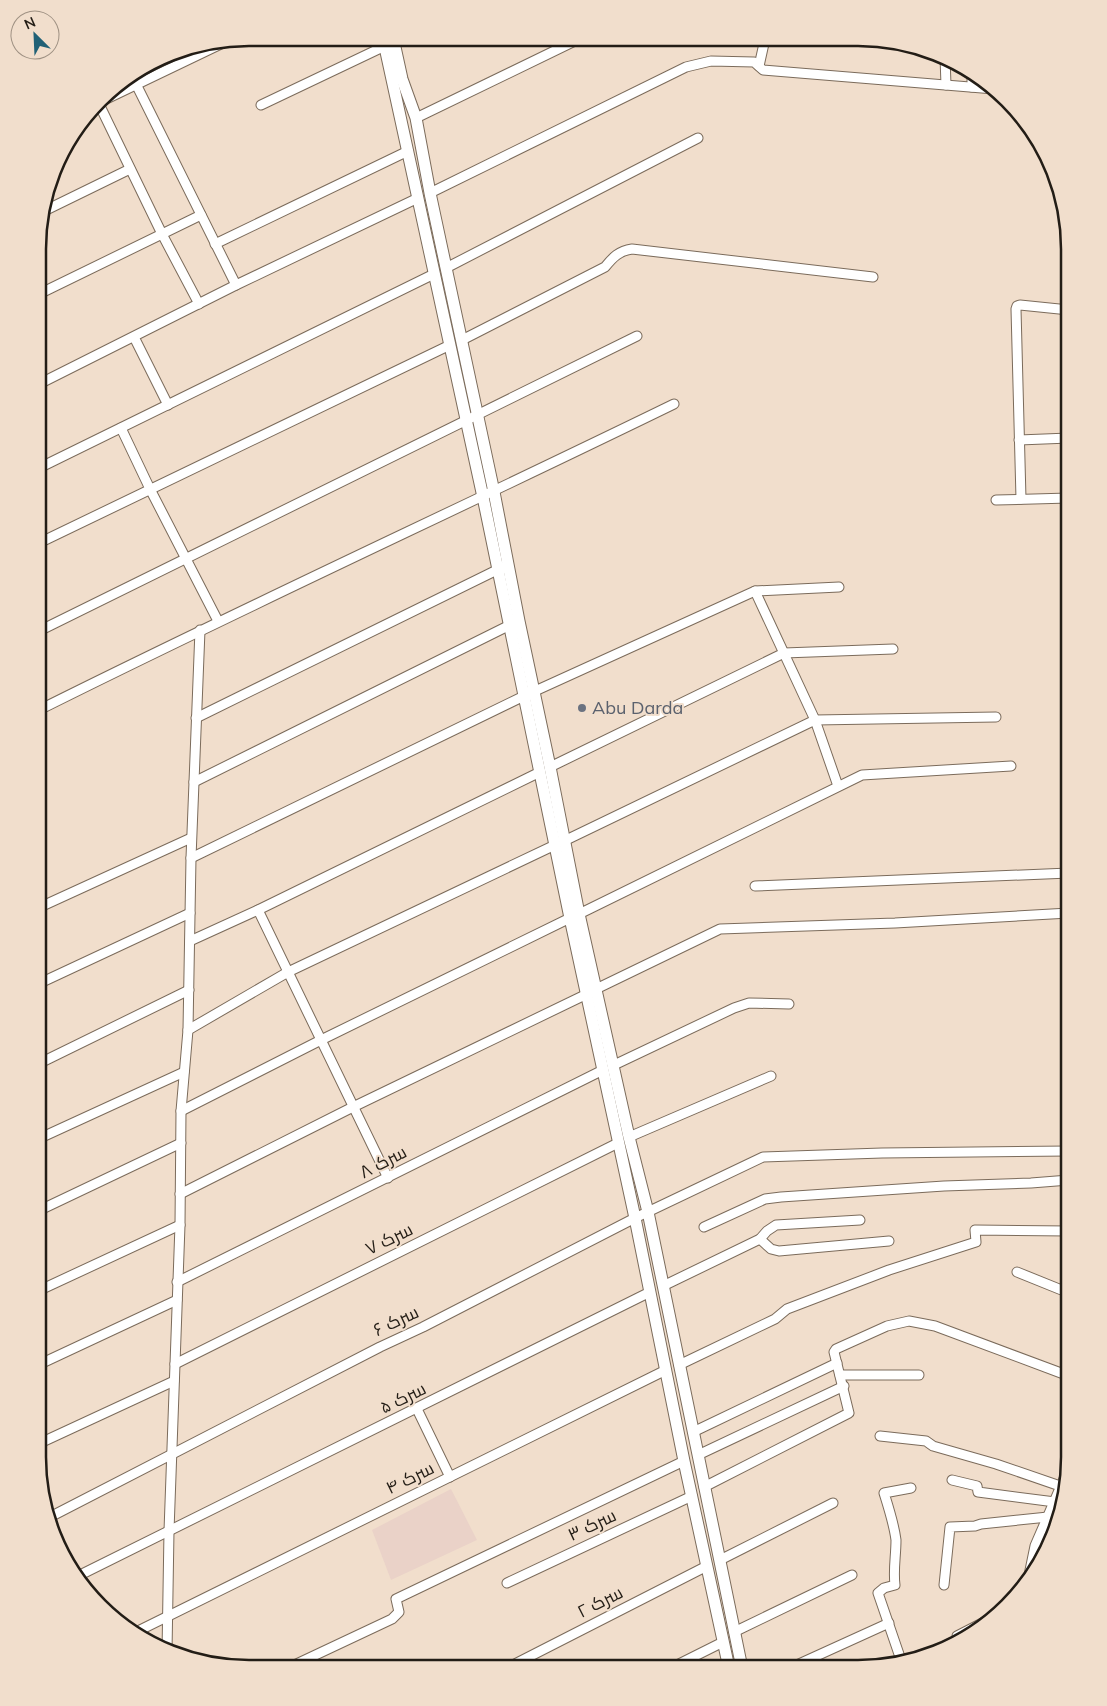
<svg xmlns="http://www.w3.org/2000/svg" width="1107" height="1706" font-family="Mulish,Cairo,sans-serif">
<rect width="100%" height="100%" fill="#f1decc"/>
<path fill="#ead2c8" d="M 451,1489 L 477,1540 L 391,1580 L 372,1530 Z"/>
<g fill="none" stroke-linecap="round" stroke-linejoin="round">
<defs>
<g id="minor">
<path d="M 945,57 L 946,85"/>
<path d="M 759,66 L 765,39"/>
<path d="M 972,73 L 972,87"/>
<path d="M 132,76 L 236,285"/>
<path d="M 100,102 L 223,43"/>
<path d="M 99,104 L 162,234 L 199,304"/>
<path d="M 261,105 L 385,46"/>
<path d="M 416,118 L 581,38"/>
<path d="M 430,193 L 686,67 L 711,61 L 754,62 L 763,70 L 994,89"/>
<path d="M 42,212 L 130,169"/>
<path d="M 215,244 L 408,151"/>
<path d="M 446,268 L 698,138"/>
<path d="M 39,294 L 201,215"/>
<path d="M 134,337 L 168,405"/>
<path d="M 462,340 L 605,267 C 613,257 619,251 632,249 L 873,277"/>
<path d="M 39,384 L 236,285 L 418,198"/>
<path d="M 121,428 L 150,489 L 218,621"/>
<path d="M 1019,440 L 1069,438"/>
<path d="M 39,468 L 434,274"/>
<path d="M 1021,499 L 1016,309 L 1017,306 L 1020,305 L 1069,310"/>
<path d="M 996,500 L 1069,498"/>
<path d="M 39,543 L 450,345"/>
<path d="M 755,591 L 815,720 L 838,786"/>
<path d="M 39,631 L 637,336"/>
<path d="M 39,710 C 249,605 463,507 674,404"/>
<path d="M 196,718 L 503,567"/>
<path d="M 550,767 L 784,653 L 893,649"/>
<path d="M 194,782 L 514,623"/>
<path d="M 564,841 L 815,720 L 996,717"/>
<path d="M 191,858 L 524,696 L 755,591 L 839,587"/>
<path d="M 755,886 L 1069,873"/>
<path d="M 38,908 L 191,838"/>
<path d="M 258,910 L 388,1178"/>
<path d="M 579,914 L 862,775 L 1011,766"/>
<path d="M 190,941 L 258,910 L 540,772"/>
<path d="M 38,984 L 190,913"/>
<path d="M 596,989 L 720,929 L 895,923 L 1069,913"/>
<path d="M 188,1030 L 288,972 L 555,845"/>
<path d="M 38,1064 L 189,990"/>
<path d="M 614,1065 L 734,1008 L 749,1003 L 789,1004"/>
<path d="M 181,1111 L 321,1040 L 570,918"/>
<path d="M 629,1137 L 771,1076"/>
<path d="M 38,1139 L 184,1072"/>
<path d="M 180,1194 L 353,1107 L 587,994"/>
<path d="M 38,1211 L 181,1143"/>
<path d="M 704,1227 L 765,1199 L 781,1197 L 944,1186 L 1031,1183 L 1069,1180"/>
<path d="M 760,1239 L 771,1249 L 779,1251 L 889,1241"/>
<path d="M 1017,1272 L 1069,1293"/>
<path d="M 177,1282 L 603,1070"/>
<path d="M 663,1286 L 760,1239 L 767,1231 L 776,1225 L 860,1220"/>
<path d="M 38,1291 L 180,1225"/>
<path d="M 175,1364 L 618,1143"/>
<path d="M 38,1365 L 177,1300"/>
<path d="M 679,1365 L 775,1319 L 787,1309 L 889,1270 L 976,1242 L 975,1230 L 1069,1231"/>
<path d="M 840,1375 L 919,1375"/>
<path d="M 417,1409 L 450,1477"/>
<path d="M 693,1432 L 837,1363"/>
<path d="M 880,1436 L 926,1441 L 933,1446 L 996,1464 L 1063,1487"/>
<path d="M 38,1444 L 174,1381"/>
<path d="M 698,1455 L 844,1386"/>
<path d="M 952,1480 L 977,1486 L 978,1492 L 1055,1502"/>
<path d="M 704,1487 L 849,1413 L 834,1352 L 836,1349 L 887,1326 L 909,1321 L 935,1326 L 1069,1376"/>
<path d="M 50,1517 L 380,1347 L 423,1327 L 635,1218 L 763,1157 L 882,1153 L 1069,1151"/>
<path d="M 720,1560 L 833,1503"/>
<path d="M 76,1577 L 650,1292"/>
<path d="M 507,1583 L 692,1496"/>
<path d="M 944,1585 L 950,1527 L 975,1526 L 981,1524 L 1048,1517"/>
<path d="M 734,1632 L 852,1575"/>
<path d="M 134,1633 L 666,1370"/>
<path d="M 957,1636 L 994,1617"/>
<path d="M 167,1652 L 169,1531 L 180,1225 L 181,1111 L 188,1030 L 191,858 L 200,630"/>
<path d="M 901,1660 L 878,1593 L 884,1588 L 895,1585 C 893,1570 896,1556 896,1540 C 894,1524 889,1509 884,1493 L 911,1488"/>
<path d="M 290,1667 L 392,1619 L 399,1612 L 396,1599 L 684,1461"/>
<path d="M 507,1668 L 707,1566"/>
<path d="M 671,1668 L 723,1642"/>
<path d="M 790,1668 L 889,1623"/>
</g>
<g id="tertiary">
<path d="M 383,38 L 483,497 L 570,918 L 635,1218 L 684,1461 L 729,1668"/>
<path d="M 393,38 L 402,79 L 416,118 L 430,193 L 494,492 L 519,621 L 550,767 L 579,914 L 629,1137 L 648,1212 L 742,1668"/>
<path d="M 1029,1580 L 1036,1546 L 1069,1470"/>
</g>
</defs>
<use href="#minor" stroke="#7b6b5b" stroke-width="11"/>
<use href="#tertiary" stroke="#7b6b5b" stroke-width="13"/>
<use href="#minor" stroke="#fff" stroke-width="9"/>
<use href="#tertiary" stroke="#fff" stroke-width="11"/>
</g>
<circle fill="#6b7280" stroke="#f1decc" stroke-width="2" cx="582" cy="708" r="5"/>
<g text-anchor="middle" stroke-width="4" stroke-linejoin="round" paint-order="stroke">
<g font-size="18" fill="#5b616d" stroke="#f1decc" text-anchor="start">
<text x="592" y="714">Abu Darda</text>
</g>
<g font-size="18" fill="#231d16" stroke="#f1decc">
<text transform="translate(383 1162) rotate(-27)" y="6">سرک ۸</text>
<text transform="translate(389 1239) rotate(-26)" y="6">سرک ۷</text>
<text transform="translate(396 1321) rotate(-25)" y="6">سرک ۶</text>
<text transform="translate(403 1398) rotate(-26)" y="6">سرک ۵</text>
<text transform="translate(410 1478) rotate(-26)" y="6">سرک ۴</text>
<text transform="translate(592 1525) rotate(-25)" y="6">سرک ۳</text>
<text transform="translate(600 1602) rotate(-27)" y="6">سرک ۲</text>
</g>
</g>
<path d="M0 0H1107V1706H0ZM249 46H858A203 203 0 0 1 1061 249V1457A203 203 0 0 1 858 1660H249A203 203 0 0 1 46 1457V249A203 203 0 0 1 249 46Z" fill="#f1decc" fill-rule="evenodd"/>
<path fill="none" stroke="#231d16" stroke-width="2.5" d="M249 46H858A203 203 0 0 1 1061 249V1457A203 203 0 0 1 858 1660H249A203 203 0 0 1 46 1457V249A203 203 0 0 1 249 46Z"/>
<g transform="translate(35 35) rotate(336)"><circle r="24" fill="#f1decc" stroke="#9f9183"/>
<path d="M0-4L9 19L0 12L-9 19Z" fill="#216176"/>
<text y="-8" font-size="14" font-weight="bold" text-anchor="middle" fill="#231d16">N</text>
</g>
</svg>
